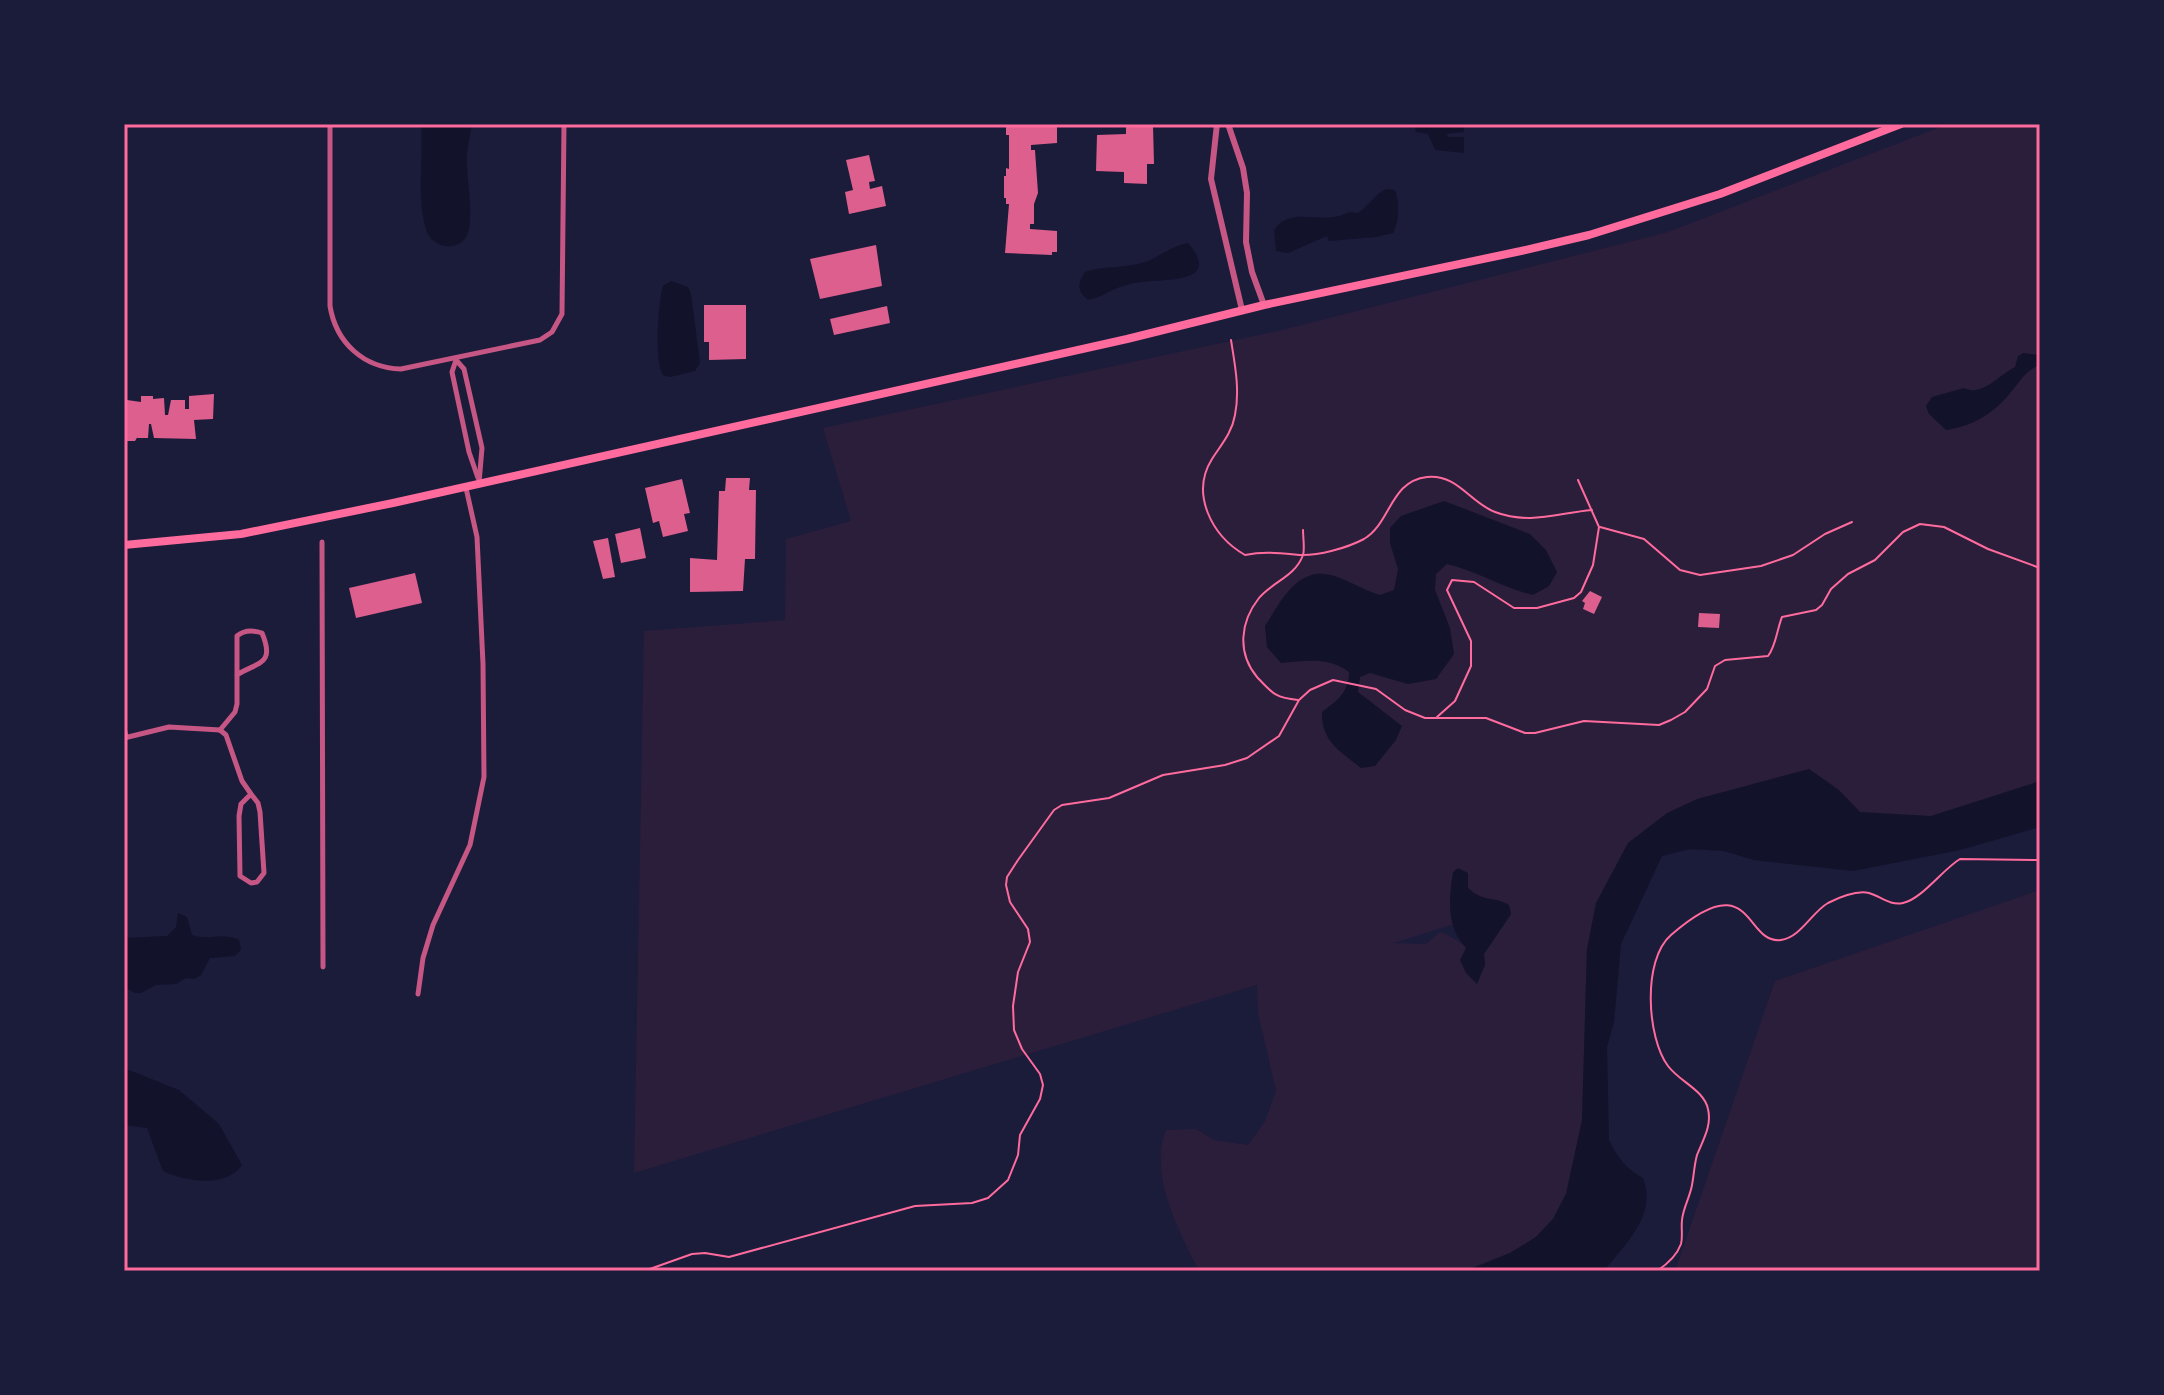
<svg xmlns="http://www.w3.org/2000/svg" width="2164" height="1395" font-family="'Crimson Pro',serif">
<rect width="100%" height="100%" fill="#1b1b3a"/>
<g fill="#2a1e3b" fill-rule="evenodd">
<path d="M 1948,124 L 2040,124 L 2040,794 L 1973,821 L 1688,829 L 1625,871 L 1587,949 L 1582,1121 L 1566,1194 L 1553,1219 L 1536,1237 L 1510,1253 L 1465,1271 L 1199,1271 C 1179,1231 1148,1174 1166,1130 L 1196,1129 L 1214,1140 L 1248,1145 L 1265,1121 L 1276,1091 L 1258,1013 L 1257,985 L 634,1173 L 644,631 L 785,620 L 786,539 L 851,521 L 823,428 L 1278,331 L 1668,232 ZM 1509,907 L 1511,914 L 1484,954 C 1467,949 1457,938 1440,932 L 1426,944 L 1394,943 Z"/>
<path d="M 2040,890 L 2040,1271 L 1675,1271 L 1775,981 Z"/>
</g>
<g fill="#12122b">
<path d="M 421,124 L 472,124 C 470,134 468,145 467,155 C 466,179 473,204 469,229 C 465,253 432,251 426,229 C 416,195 424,159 421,124 Z"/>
<path d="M 1414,124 L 1464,124 L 1464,132 L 1446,134 L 1449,137 L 1464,137 L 1464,153 L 1435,150 L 1428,134 L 1416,132 Z"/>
<path d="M 1386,189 L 1395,190 C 1400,202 1399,222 1393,233 L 1376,237 L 1329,241 L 1327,236 L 1288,253 L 1276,251 L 1274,230 C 1292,204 1324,227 1349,212 L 1358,213 C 1370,205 1375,194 1386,189 Z"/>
<path d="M 1188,243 C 1226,288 1156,277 1130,284 C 1115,287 1103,297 1088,300 C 1077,291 1077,283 1085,272 C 1105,265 1127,269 1148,261 C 1162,255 1172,246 1188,243 Z"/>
<path d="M 671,281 L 688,287 L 691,294 L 700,363 L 695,371 L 670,377 L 663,375 C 654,361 658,304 663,286 Z"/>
<path d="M 2023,353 L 2038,355 L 2037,366 C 2022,374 2017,386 2006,398 C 1988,417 1971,426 1946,430 L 1929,414 L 1926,406 L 1932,397 L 1964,388 C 1982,397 1999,375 2015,367 L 2018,356 Z"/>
<path d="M 1444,501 L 1530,534 L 1546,550 L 1557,572 L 1549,586 L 1533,595 C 1503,588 1477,571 1447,564 L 1436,574 L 1435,590 L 1450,628 L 1454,654 L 1436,679 L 1408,684 L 1370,673 L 1360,677 L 1358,692 L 1402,726 L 1396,740 L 1375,766 L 1361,768 C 1340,751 1321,741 1322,712 C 1338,700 1349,692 1349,672 C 1328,656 1305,661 1281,663 L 1267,647 L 1265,626 C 1279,605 1294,571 1325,574 C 1343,576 1362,590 1380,595 L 1394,590 L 1398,569 L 1390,543 L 1390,528 L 1401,516 Z"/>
<path d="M 1809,769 L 1839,790 L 1860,812 L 1931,816 L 2040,781 L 2040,827 L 1960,850 L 1853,871 L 1754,860 L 1724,851 L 1690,849 L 1662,856 L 1621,944 L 1614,1022 L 1607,1047 L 1609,1140 C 1617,1157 1627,1170 1643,1178 C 1657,1216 1626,1243 1604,1271 L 1465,1271 L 1510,1253 L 1536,1237 L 1553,1219 L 1566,1194 L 1582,1121 L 1587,949 L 1596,903 L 1628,843 L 1667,813 L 1697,799 Z"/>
<path d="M 1458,868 L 1468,873 L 1468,888 C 1484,903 1492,895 1509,905 L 1511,914 L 1484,954 L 1485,965 L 1477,984 L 1466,973 L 1460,960 L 1466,948 C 1446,926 1449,899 1453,872 Z"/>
<path d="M 178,913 L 187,917 L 192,935 C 207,941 225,932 239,940 L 241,950 L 235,956 L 210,958 L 201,975 L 194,979 L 186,978 L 176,984 L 156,985 L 141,993 L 135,993 L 124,987 L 124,938 L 167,936 L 176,927 Z"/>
<path d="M 124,1068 L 179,1090 L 219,1124 L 242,1165 C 227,1188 185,1182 163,1171 L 147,1128 L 124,1125 Z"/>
</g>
<g fill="#dd5f8e">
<path d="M 1006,124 L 1057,124 L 1057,143 L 1031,145 L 1031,150 L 1035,150 L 1038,193 L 1034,204 L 1034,224 L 1030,224 L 1030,229 L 1057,231 L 1057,252 L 1052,252 L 1052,255 L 1005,253 L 1009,204 L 1006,204 L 1006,198 L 1004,198 L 1004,176 L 1006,176 L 1006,168 L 1009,169 L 1009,135 L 1006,135 Z"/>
<path d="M 1126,125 L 1153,125 L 1154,164 L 1147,164 L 1147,184 L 1124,183 L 1124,172 L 1096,171 L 1097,135 L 1126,134 Z"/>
<path d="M 869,155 L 875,181 L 869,182 L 870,189 L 882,186 L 886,206 L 849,214 L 845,192 L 853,190 L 846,160 Z"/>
<path d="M 876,245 L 882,286 L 820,299 L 810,259 Z"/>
<path d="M 704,305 L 746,305 L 746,359 L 709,360 L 709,342 L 704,342 Z"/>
<path d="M 887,306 L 890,323 L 834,335 L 830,319 Z"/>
<path d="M 214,394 L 213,419 L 194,420 L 196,439 L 154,438 L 151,424 L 149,424 L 148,438 L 137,438 L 138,436 L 135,441 L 124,441 L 127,400 L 141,402 L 141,396 L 153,396 L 153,399 L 164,398 L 165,415 L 168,415 L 171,400 L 185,400 L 185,409 L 189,409 L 189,396 Z"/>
<path d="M 726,478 L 750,478 L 749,490 L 756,490 L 755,559 L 745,559 L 743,591 L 690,592 L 690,558 L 717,560 L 719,491 L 725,491 Z"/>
<path d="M 682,479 L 690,513 L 684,514 L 688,531 L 663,537 L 659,521 L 653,523 L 645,488 Z"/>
<path d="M 640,528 L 646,558 L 621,563 L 615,534 Z"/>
<path d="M 608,538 L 615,577 L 603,579 L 593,541 Z"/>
<path d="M 415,573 L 422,603 L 356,618 L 349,588 Z"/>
<path d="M 1590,591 L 1602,597 L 1594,614 L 1583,609 L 1585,603 L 1582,601 Z"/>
<path d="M 1699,613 L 1720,614 L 1719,628 L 1698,627 Z"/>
</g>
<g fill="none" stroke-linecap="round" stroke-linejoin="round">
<g stroke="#ff6b9d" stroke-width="2">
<path d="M 1231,340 C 1235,365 1240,390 1235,415 C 1232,433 1221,445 1212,459 C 1190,494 1212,536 1245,555 C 1264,551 1279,553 1299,555 C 1318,556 1347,548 1364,539 C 1391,523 1390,481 1427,477 C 1458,474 1470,503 1495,512 C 1529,525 1558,513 1592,510"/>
<path d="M 1600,527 L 1644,539 L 1680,570 L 1700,575 L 1761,566 L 1793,555 L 1825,534 L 1852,522"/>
<path d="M 1298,700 C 1275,698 1272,693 1257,677 C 1237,653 1240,622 1259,598 C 1272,582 1295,577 1303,555 C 1305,549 1303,538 1303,530"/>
<path d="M 1437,717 L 1455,701 L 1471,666 L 1471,641 L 1447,590 L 1452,580 L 1474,582 L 1514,608 L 1537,608 L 1574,598 L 1581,592 L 1593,565 L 1599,527 L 1578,480"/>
<path d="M 583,1271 L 647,1270 L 692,1254 L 705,1253 L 729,1257 L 915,1206 L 972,1203 L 988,1198 L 1008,1180 L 1018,1155 L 1020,1135 L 1040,1099 L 1043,1085 L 1040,1074 L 1022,1049 L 1014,1030 L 1013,1006 L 1018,972 L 1030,942 L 1028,929 L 1010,902 L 1006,885 L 1007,877 L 1018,860 L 1054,810 L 1062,805 L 1109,798 L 1163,775 L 1225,765 L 1247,758 L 1279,736 L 1299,700 L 1310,690 L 1333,680 L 1376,689 L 1405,710 L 1425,718 L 1486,718 L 1525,733 L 1535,733 L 1584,721 L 1659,725 L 1671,720 L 1685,712 L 1707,689 L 1715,666 L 1725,660 L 1768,656 C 1776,646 1777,629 1782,617 L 1816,610 L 1822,605 L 1831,589 L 1848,574 L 1875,560 L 1903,532 L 1920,524 L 1944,527 L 1988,549 L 2040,568"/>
<path d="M 1657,1271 C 1666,1265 1677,1255 1681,1244 C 1683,1236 1681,1228 1682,1220 C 1683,1208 1690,1197 1692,1185 C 1694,1175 1694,1166 1697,1155 C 1703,1140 1712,1126 1708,1109 C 1704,1090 1680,1082 1668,1066 C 1647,1038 1642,960 1671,935 C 1754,863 1744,945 1781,940 C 1801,937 1812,912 1828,903 C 1840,897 1856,890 1869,893 C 1880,896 1890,906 1903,903 C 1922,899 1943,869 1960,859 L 2040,860"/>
</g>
<g stroke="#c65784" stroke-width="5">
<path d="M 330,124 L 330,306 C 336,343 364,368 401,369 L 540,340 L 552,332 L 562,314 L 564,124"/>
<path d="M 456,360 L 464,369 L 482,448 L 479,483"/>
<path d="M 456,360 L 452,372 L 469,452 L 478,478"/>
<path d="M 322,542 L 323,967"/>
<path d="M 124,651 L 124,666"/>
<path d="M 124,728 L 126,737"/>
<path d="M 220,730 L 226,735 L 242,781 L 251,794 L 241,804 L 239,816 L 240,876 L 251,883 L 257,882 L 264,873 L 260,812 L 258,803 L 251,794"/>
<path d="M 220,730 L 235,712 L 237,704 L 237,636 C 244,630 253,630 262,633 C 276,666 256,662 237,675"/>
<path d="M 124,738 L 169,727 L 220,730"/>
<path d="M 418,994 L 423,958 L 433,925 L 470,845 L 484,777 L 483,664 L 477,537 L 466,488"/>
</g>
<g stroke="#c65784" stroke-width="6">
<path d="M 1217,124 L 1211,179 L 1242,310"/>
<path d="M 1228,124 L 1243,168 L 1247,193 L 1246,242 L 1252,272 L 1264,305"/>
</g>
<path stroke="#ff6b9d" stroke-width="8" d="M 124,545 L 241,534 L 393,503 L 1127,339 L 1264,305 L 1521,251 L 1589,235 L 1720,194 L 1901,124"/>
</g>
<rect width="2164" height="1395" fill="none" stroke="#1b1b3a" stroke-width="252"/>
<rect x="126" y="126" width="1912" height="1143" fill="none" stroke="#ff6b9d" stroke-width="3"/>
</svg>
